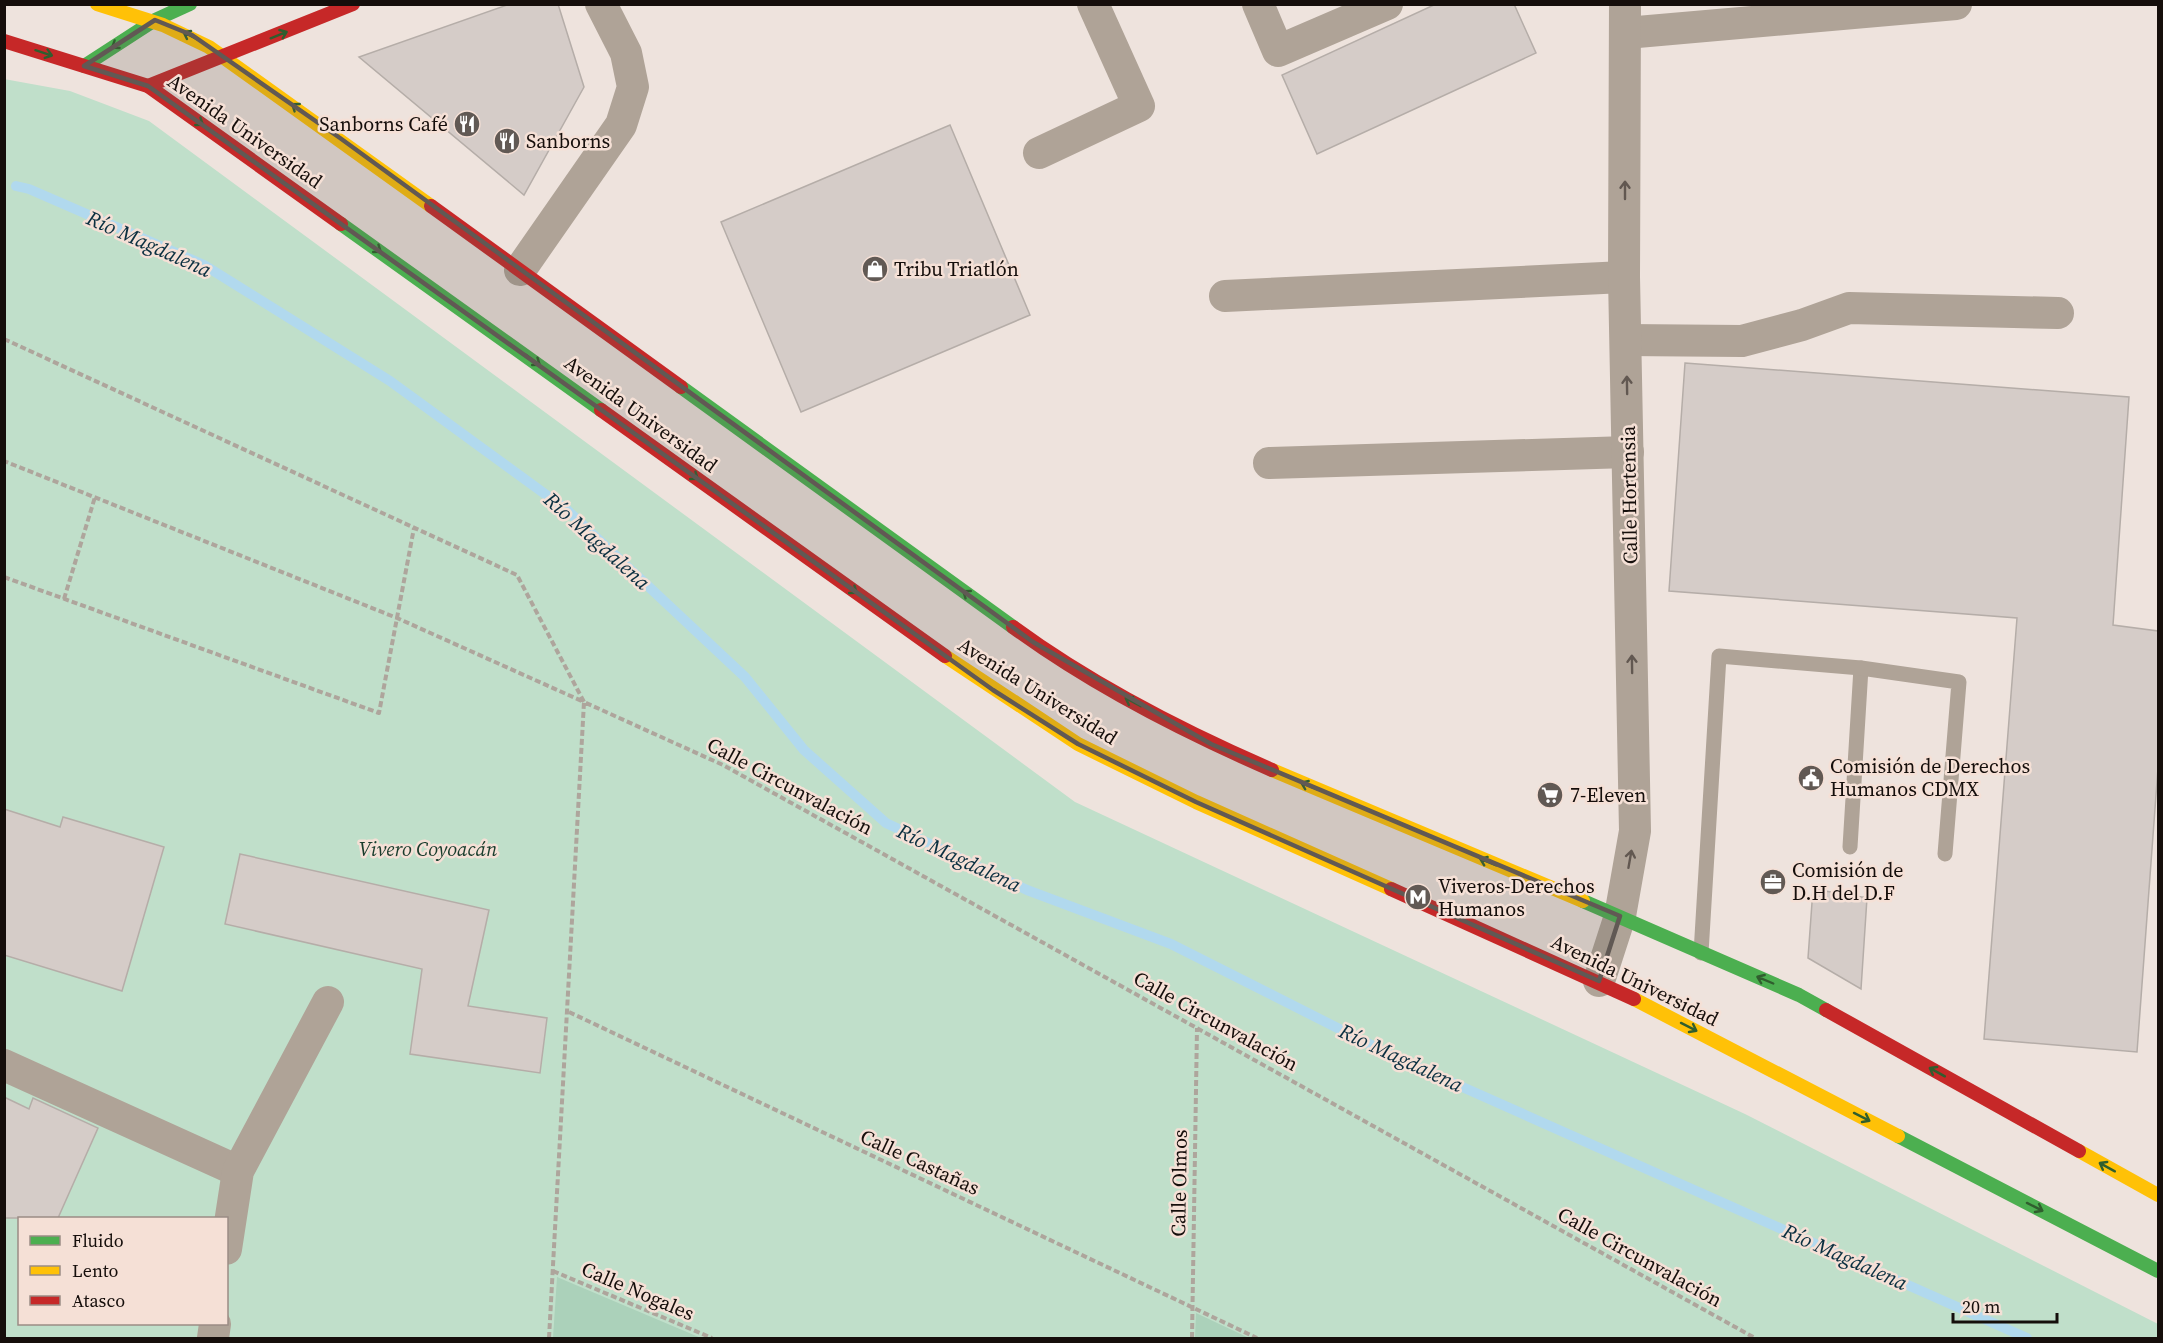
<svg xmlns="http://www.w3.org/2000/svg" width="2163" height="1343" font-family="'Source Serif 4',serif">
<rect width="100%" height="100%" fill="#eee3dd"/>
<path fill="#c0dfca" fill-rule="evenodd" d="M 4,79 L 70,91 L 149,121 L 1075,802 L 1745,1114 L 2158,1324 L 2158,1338 L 5,1338 ZM 20,1218 L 226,1218 L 226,1324 L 20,1324 Z"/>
<g fill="#abd1ba">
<path d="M 557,1277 L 701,1338 L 553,1338 Z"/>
<path d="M 1196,1313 L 1249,1338 L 1195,1338 Z"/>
</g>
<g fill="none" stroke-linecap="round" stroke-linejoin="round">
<path stroke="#b1d9ee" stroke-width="10" d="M 16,186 L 29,189 L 204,265 L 390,381 L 567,510 L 745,677 L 804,750 L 886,823 L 1027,890 L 1171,944 L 1397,1058 L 2027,1338"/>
</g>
<g fill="#d5ccc8" stroke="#b5ada8" stroke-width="1.5">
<path d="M 510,4 L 558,4 L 584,87 L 524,195 L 359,57 Z"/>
<path d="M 1436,4 L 1514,4 L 1536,53 L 1317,154 L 1282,75 Z"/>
<path d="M 950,125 L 1030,315 L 801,412 L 721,222 Z"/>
<path d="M 1685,363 L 2129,397 L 2113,625 L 2158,631 L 2158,768 L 2137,1052 L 1984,1039 L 2017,618 L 1669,591 Z"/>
<path d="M 4,809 L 60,827 L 63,817 L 164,847 L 122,991 L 4,955 Z"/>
<path d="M 240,854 L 489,910 L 468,1006 L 547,1018 L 540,1073 L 410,1054 L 422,969 L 225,924 Z"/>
<path d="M 1813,889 L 1867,898 L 1861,989 L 1808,958 Z"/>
<path d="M 4,1097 L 29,1109 L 33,1098 L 98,1128 L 58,1218 L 4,1218 Z"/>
</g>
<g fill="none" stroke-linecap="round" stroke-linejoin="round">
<g stroke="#aea59c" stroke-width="4" stroke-dasharray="6 3" stroke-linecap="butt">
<path d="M 4,339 L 517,575 L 584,702 L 397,618 L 4,461"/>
<path d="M 4,577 L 379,713 L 414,528"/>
<path d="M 64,599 L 95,497"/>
<path d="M 569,1012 L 1257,1338"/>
<path d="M 553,1271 L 712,1338"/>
<path d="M 549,1338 L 584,702 L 723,765 L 1755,1338"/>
<path d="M 1192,1338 L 1197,1028"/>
</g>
<g stroke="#afa397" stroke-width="15">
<path d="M 1850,847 L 1861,668"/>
<path d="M 1701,953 L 1719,656 L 1861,668 L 1959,682 L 1945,854"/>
</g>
<g stroke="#afa397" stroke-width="32">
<path d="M 1258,4 L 1278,51 L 1387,4"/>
<path d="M 1626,33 L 1956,4"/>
<path d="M 1039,153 L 1139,106 L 1093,4"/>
<path d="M 520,270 L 621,125 L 633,87 L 626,53 L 601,4"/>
<path d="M 1225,296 L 1624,277"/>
<path d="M 1626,340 L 1742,341 L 1802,325 L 1849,308 L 2058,313"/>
<path d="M 1269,463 L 1628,452"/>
<path d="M 1599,981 L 1620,916 L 1635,831 L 1624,277 L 1625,4"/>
<path d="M 4,1065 L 238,1171"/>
<path d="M 226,1249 L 238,1171 L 328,1002"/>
<path d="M 213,1338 L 215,1324"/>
</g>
<g stroke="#4caf50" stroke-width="14">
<path d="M 84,66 L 155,20 L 190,4"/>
<path d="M 341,224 L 601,410"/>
<path d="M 681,387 L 1013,627"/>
<path d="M 1583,901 L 1799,995 L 1826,1010"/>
<path d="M 1898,1136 L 2158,1271"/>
</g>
<g stroke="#ffc107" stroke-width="14">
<path d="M 97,4 L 163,25 L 209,47 L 431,206"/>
<path d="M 945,656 L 1078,744 L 1196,802 L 1391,889"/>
<path d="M 1272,770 L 1583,901"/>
<path d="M 1634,999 L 1898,1136"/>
<path d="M 2079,1151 L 2158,1195"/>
</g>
<g stroke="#c62828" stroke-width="14">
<path d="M 4,41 L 148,86 L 341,224"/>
<path d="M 148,86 L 353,4"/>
<path d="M 431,206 L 681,387"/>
<path d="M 601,410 L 945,656"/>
<path d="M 1013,627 C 1092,685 1182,731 1272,770"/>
<path d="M 1391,889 L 1634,999"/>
<path d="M 1826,1010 L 2079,1151"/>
</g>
</g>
<defs><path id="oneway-shaft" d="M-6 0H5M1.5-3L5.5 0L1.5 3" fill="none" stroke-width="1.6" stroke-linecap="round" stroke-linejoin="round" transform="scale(1.5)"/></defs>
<g stroke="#305e2e">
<use href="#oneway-shaft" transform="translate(279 35) rotate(-22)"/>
<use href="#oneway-shaft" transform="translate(191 36) rotate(-153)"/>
<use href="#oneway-shaft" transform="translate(119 43) rotate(147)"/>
<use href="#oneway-shaft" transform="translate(44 53) rotate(18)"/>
<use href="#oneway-shaft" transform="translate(299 109) rotate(-145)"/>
<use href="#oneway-shaft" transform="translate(196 120) rotate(35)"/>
<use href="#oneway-shaft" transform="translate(374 247) rotate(36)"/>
<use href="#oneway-shaft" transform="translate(533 360) rotate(36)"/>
<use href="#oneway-shaft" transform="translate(691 474) rotate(36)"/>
<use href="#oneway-shaft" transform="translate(850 588) rotate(36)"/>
<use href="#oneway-shaft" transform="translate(970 596) rotate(-144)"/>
<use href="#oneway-shaft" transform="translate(1133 702) rotate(-152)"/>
<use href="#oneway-shaft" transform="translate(1309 786) rotate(-157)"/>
<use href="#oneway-shaft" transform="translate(1488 862) rotate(-158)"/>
<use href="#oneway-shaft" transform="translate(1765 980) rotate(-157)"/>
<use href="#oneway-shaft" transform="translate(1689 1027) rotate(27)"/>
<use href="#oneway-shaft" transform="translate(1937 1072) rotate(-151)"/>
<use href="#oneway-shaft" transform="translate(1862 1117) rotate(27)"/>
<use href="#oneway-shaft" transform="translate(2107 1167) rotate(-151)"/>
<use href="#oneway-shaft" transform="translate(2035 1207) rotate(27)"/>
</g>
<g stroke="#625851">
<use href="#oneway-shaft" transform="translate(1625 190) rotate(-90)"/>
<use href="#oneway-shaft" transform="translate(1627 385) rotate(-91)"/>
<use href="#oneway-shaft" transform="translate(1632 664) rotate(-91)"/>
<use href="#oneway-shaft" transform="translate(1630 859) rotate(-80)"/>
</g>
<path fill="#615954" fill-opacity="0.2" stroke="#615954" stroke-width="4.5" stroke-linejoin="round" d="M 155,20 L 192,35 L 340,138 L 1033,642 L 1211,744 L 1620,916 L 1599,981 L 1196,802 L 1078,744 L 993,690 L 148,86 L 84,66 Z"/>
<defs>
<symbol id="restaurant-disc" viewBox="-11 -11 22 22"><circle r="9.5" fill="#615954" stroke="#f5e0d6"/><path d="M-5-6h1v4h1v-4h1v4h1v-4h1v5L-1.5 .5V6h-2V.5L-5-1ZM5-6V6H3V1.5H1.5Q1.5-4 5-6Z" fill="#fff"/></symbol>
<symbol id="shop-disc" viewBox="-11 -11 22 22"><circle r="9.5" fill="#615954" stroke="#f5e0d6"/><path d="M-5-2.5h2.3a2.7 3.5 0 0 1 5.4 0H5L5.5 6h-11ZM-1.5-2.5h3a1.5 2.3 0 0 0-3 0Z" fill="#fff"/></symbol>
<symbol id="civic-disc" viewBox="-11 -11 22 22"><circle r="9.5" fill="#615954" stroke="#f5e0d6"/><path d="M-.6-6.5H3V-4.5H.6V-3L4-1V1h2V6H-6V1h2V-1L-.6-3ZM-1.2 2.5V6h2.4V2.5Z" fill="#fff"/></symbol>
<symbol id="supermarket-disc" viewBox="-11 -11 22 22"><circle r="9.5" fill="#615954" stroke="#f5e0d6"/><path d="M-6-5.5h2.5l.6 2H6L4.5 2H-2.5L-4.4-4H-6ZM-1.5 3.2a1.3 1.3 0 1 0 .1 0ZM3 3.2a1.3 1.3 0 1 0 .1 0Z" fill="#fff"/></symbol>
<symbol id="office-disc" viewBox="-11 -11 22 22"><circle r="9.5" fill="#615954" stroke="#f5e0d6"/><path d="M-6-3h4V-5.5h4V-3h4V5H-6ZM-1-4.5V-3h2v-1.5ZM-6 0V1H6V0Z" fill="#fff"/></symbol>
<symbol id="metro-disc" viewBox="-11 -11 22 22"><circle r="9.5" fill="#615954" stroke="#f5e0d6"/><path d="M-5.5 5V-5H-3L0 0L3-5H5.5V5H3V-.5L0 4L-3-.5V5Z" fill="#fff"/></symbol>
</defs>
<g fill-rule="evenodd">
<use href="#restaurant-disc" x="452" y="109" width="30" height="30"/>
<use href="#restaurant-disc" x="492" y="126" width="30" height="30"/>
<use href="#shop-disc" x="860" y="254" width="30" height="30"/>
<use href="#civic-disc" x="1796" y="763" width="30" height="30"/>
<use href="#supermarket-disc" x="1535" y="780" width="30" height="30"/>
<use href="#office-disc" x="1758" y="867" width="30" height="30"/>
<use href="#metro-disc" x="1403" y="882" width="30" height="30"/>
</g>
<g text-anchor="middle" stroke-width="5" stroke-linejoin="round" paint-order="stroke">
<g font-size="20" fill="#150e0b" stroke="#f5e0d6" text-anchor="start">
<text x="448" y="131" text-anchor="end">Sanborns Café</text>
<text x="526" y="148">Sanborns</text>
<text x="894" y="276">Tribu Triatlón</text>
<text x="1830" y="773">Comisión de Derechos<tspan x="1830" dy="23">Humanos CDMX</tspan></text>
<text x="1570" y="802">7-Eleven</text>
<text x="1792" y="877">Comisión de<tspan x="1792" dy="23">D.H del D.F</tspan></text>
<text x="1438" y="893">Viveros-Derechos<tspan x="1438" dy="23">Humanos</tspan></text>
</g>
<g font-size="20" fill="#150e0b" stroke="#f5e0d6">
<text transform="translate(245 131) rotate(35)" y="7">Avenida Universidad</text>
<text transform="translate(641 414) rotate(36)" y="7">Avenida Universidad</text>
<text transform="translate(1629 495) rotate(-91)" y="7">Calle Hortensia</text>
<text transform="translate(1038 691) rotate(32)" y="7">Avenida Universidad</text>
<text transform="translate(790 786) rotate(28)" y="7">Calle Circunvalación</text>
<text transform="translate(1635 980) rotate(26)" y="7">Avenida Universidad</text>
<text transform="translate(1216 1021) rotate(29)" y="7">Calle Circunvalación</text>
<text transform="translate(920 1162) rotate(25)" y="7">Calle Castañas</text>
<text transform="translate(1179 1183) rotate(-89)" y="7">Calle Olmos</text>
<text transform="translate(1640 1257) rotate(29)" y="7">Calle Circunvalación</text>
<text transform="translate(638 1291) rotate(23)" y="7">Calle Nogales</text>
</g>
<g font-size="20" font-style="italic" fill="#183c2c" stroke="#f5e0d6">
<text x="428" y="856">Vivero Coyoacán</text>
</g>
<g font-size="21" font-style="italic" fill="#0a2f40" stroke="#f5e0d6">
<text transform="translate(149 244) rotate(24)" y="7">Río Magdalena</text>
<text transform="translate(597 541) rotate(42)" y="7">Río Magdalena</text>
<text transform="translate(959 858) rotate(25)" y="7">Río Magdalena</text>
<text transform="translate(1401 1058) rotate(25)" y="7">Río Magdalena</text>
<text transform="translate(1845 1257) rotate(24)" y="7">Río Magdalena</text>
</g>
</g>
<rect width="2163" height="1343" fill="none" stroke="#150e0b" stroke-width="12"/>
<rect x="18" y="1217" width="210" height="108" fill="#f5e0d6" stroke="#9b8c85" stroke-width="1.5"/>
<rect x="30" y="1236" width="30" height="9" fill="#4caf50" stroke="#9b8c85" stroke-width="1.5"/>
<text x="72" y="1247" font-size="18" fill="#150e0b">Fluido</text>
<rect x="30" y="1266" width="30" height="9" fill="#ffc107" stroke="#9b8c85" stroke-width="1.5"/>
<text x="72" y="1277" font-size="18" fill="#150e0b">Lento</text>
<rect x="30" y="1296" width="30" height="9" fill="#c62828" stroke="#9b8c85" stroke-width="1.5"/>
<text x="72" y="1307" font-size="18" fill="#150e0b">Atasco</text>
<path d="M1953 1313v9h104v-9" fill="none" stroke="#150e0b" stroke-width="3"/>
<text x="1962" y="1313" font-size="18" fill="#150e0b" stroke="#f5e0d6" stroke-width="4.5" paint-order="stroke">20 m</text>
</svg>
